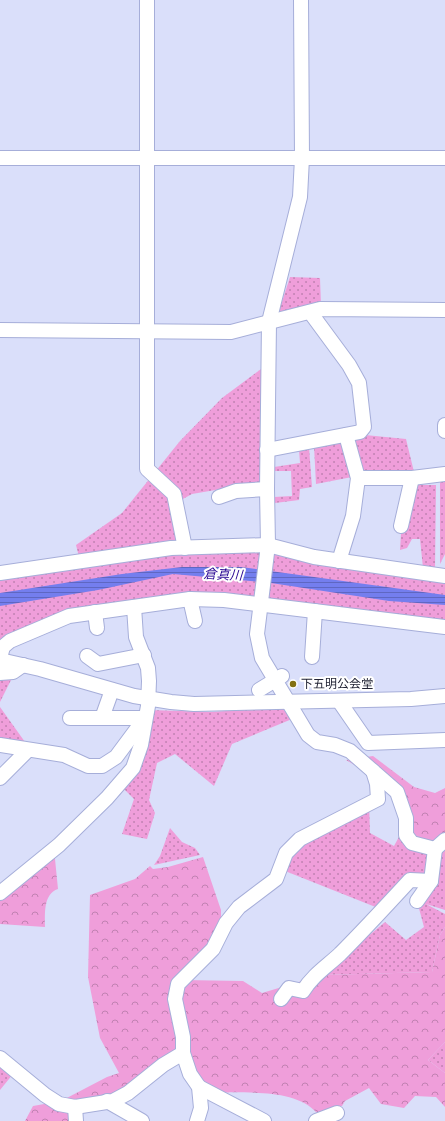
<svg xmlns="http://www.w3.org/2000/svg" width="445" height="1121" font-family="'Titillium Web','Noto Sans JP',sans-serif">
<defs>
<pattern id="grass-dots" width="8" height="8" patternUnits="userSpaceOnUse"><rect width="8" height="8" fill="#ef9eda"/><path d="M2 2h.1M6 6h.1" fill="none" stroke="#c181b2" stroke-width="1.8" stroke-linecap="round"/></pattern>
<pattern id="forest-crowns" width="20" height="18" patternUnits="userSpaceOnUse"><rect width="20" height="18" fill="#ef9eda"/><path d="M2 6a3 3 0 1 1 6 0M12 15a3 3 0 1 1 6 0" fill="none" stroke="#c181b2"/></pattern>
<pattern id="water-rules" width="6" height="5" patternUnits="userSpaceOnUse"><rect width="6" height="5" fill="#747eee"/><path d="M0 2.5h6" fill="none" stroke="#5f67c2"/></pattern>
</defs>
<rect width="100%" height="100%" fill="#dadffa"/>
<g fill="url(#grass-dots)">
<path d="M 290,277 L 320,278 L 321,306 L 277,317 Z"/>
<path d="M 261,369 L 263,423 L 260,486 L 227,488 L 192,494 L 170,506 L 180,543 L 79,557 L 76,545 L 122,513 L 180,441 L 222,398 Z"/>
<path d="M 365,435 L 406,439 L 414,472 L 352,477 L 316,484 L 314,446 Z"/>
<path d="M 309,447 L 312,487 L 300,489 L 299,500 L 275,503 L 274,497 L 292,496 L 291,471 L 273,471 L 274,467 L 300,463 L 299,450 Z"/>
<path d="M 440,477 L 445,477 L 445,554 L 440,564 Z"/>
<path d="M 412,485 L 436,485 L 435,569 L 423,568 L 420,539 L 412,539 L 407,548 L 400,550 L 401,533 L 398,516 Z"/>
<path d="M 233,546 L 445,576 L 445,631 L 224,600 L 69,616 L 0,646 L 0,575 Z"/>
<path d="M 0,674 L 13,676 L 0,702 Z"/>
<path d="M 0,707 L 25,742 L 0,745 Z"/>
<path d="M 286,707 L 292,719 L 232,744 L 214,786 L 175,754 L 157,763 L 149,800 L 155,813 L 147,839 L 122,834 L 134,799 L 124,789 L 150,710 L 211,712 Z"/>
<path d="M 369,803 L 370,833 L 394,846 L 406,824 L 445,836 L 445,910 L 426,904 L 445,914 L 445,927 L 440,935 L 432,972 L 322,975 L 385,922 L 406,940 L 424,927 L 417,901 L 427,880 L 410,880 L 383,910 L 280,869 L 286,853 Z"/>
<path d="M 170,828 L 182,842 L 195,848 L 200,855 L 154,865 L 160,856 Z"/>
<path d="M 445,1042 L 445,1073 L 428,1060 Z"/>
<path d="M 0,1065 L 13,1074 L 0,1090 Z"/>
</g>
<g fill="url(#forest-crowns)">
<path d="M 373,756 L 414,787 L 435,793 L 445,788 L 445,836 L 435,849 L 412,843 L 389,785 L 346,760 Z"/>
<path d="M 54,849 L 58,889 C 43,894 45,914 45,927 L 0,924 L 0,899 Z"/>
<path d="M 203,857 L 221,910 L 221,932 L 183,980 L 243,981 L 262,993 L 322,975 L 432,972 L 440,935 L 445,927 L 445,1042 L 428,1060 L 445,1073 L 445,1107 L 436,1097 L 415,1096 L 404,1108 L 381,1104 L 369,1088 L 345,1101 L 342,1106 L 317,1113 C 294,1087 242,1094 210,1092 L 183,1054 L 128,1093 L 72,1106 L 72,1121 L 25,1121 L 33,1106 L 61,1101 L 107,1077 L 119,1073 L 100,1038 L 88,977 L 90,895 L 135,879 L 150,866 L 153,869 L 168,867 Z"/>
</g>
<path fill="url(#water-rules)" d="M 182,567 L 241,567 L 445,595 L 445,605 L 389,601 L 271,583 L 173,574 L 98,590 L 0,606 L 0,593 L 122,574 Z"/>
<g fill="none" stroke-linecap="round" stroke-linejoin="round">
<defs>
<g id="minor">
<path d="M 147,0 L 147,469 L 174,494 L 185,548"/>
<path d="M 301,0 L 302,158 L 300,197 L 269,322 L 267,489 L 268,545 L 257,634 L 262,658 L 308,735 L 317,742 L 335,745 L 350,751 L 397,792 L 406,818 L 406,835 L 412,843 L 435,849 L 445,840"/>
<path d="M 0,158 L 445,158"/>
<path d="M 0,330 L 231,332 L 320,309 L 445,310"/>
<path d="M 445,425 L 445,431"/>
<path d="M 267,450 L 360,432 L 364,427 L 359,383 L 349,365 L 310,312"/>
<path d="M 358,478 L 412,478 L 445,474"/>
<path d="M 219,497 L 236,491 L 267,489"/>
<path d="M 401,526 L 412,478"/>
<path d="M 339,561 L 353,516 L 358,478 L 346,435"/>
<path d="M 0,573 L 171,548 L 268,545 L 314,557 L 445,576"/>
<path d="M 190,599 L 195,621"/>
<path d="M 95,612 L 97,628"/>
<path d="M 87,656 L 98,664 L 144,655"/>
<path d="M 312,657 L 315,611"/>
<path d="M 0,658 L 3,647 L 10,641 L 69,616 L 190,599 L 224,600 L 445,627"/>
<path d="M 0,660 L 40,669 L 134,696 L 171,702 L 194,704 L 411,699 L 445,696"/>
<path d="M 0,673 L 13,672 L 23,665"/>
<path d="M 259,690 L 282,676"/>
<path d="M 339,701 L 368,743 L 445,740"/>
<path d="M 102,718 L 112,690"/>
<path d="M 0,745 L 64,755 L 88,766 L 102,766 L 116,757 L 145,718 L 70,718"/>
<path d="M 0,778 L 28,750"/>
<path d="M 0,893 L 59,845 L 107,798 L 133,768 L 141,745 L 148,706 L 149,681 L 148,668 L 136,637 L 134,607"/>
<path d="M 417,901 L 431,881 L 435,849"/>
<path d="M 281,999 L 289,988 L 303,991 C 313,975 326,967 340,954 C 364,930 387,905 410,880 L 431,881"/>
<path d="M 0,1058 L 45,1095 L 59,1104 L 75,1107 L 113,1101 L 128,1093 L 163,1065 L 183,1053"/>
<path d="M 199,1087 L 264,1121"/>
<path d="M 107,1101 L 142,1121"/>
<path d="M 75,1107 L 76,1121"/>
<path d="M 197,1121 L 201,1108 L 199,1087 L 190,1074 L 183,1053 L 183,1037 L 175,999 L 178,984 L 213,949 L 226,923 L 239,907 L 276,879 L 286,853 L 300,839 L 378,799 L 377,784 L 373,771"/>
<path d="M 316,1121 L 337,1113"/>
</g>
</defs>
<use href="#minor" stroke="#a6aed9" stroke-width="16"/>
<use href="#minor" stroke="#fff" stroke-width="14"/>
</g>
<circle fill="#837010" stroke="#fff" stroke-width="1.5" cx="293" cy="684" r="4"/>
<g text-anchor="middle" stroke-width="4" stroke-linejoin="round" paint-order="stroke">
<g font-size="12" fill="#222435" stroke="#fff" text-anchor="start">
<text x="301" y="688">下五明公会堂</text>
</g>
<g font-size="13" font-style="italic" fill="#270492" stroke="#fff">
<text transform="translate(223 574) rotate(3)" y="5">倉真川</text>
</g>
</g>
</svg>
